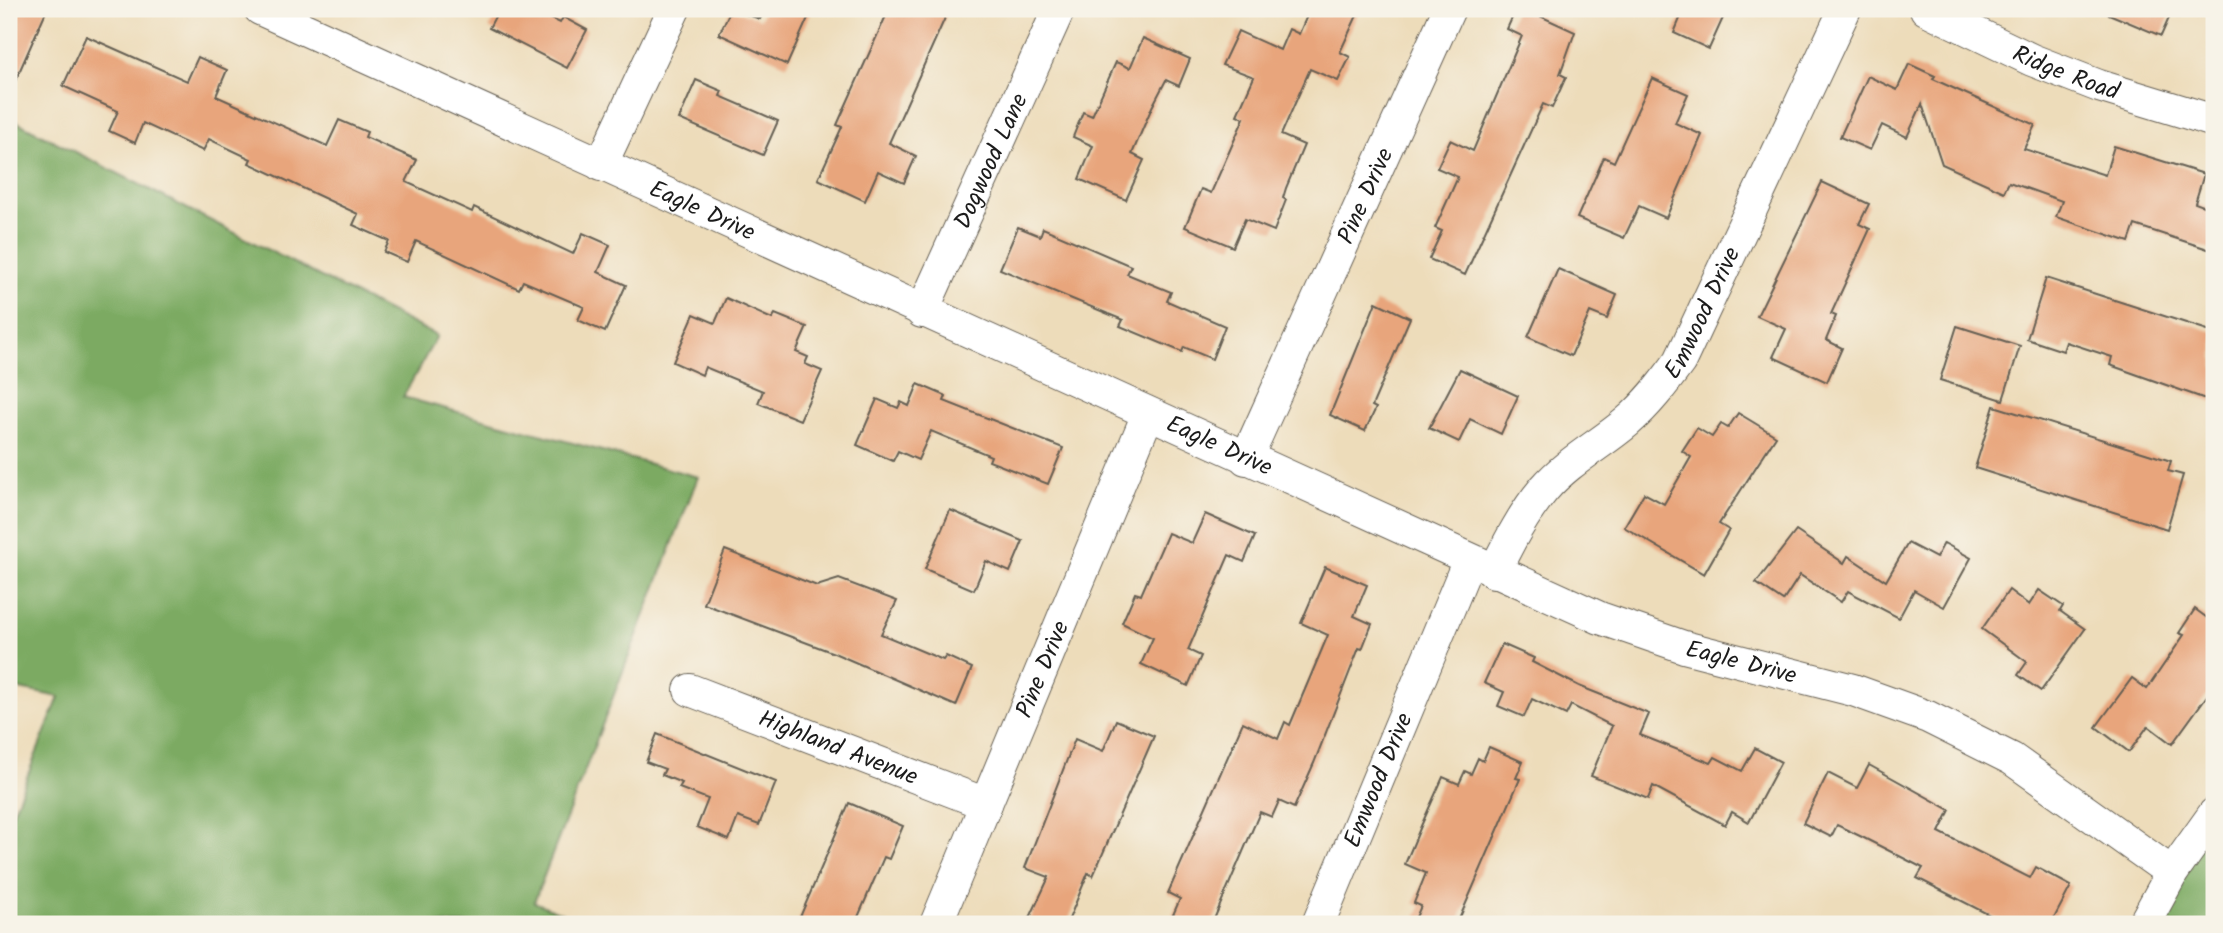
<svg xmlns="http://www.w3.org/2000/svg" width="2223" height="933" font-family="Kalam,sans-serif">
<rect width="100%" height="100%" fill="#f7f3e8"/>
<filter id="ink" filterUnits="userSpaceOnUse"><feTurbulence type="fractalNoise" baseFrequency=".0143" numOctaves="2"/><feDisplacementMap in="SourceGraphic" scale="14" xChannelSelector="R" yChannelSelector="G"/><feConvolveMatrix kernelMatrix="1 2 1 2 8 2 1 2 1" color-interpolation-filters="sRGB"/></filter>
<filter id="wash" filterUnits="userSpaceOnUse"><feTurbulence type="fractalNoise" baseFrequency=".00686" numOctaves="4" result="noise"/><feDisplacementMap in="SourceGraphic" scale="28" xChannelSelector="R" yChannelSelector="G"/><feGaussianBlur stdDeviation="1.57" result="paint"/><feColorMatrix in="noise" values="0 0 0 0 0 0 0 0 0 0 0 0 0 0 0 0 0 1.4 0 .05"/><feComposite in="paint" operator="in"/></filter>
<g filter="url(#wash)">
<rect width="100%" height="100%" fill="#eddcba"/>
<g fill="#7baa62" stroke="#4c633f" stroke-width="2">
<path d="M 9,118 L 437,336 L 403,397 L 698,477 L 534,902 L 588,924 L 9,924 L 9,822 L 59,697 L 9,687 Z"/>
<path d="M 2214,814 L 2214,924 L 2153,924 Z"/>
</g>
<g id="blocks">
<g fill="#e8a57b">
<path d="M 9,9 L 47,9 L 9,95 Z"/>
<path d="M 499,9 L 532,9 L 560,23 L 563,17 L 587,30 L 567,68 L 489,28 Z"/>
<path d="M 731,9 L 760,19 L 765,9 L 812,9 L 787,65 L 719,34 Z"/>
<path d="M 889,9 L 949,9 L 889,143 L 916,156 L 904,183 L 878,171 L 865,201 L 818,179 L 842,127 L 837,125 Z"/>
<path d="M 1310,9 L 1360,9 L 1340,52 L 1350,57 L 1338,81 L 1310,69 L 1281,135 L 1304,145 L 1286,188 L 1283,198 L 1286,200 L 1274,231 L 1245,219 L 1233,247 L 1185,227 L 1201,189 L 1211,193 L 1244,118 L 1237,115 L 1254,77 L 1222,65 L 1238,31 L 1280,50 L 1289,29 L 1299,34 Z"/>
<path d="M 1516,9 L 1543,9 L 1540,16 L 1575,32 L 1560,74 L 1566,77 L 1552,108 L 1543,104 L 1465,275 L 1429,259 L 1442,231 L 1435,228 L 1458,177 L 1437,168 L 1450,140 L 1473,151 L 1522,36 L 1507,29 Z"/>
<path d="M 1684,9 L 1727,9 L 1709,49 L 1674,33 Z"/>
<path d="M 2097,9 L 2173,9 L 2161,36 Z"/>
<path d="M 86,36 L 187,81 L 198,57 L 227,70 L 216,96 L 327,146 L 339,120 L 367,132 L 365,137 L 417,160 L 406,182 L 472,212 L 474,207 L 573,254 L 583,233 L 610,245 L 598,272 L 626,285 L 605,332 L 578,320 L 584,307 L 523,281 L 519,289 L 416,241 L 407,262 L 384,252 L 389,241 L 353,225 L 358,214 L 249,163 L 251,159 L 209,139 L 203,151 L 143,123 L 135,143 L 109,131 L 118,111 L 63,86 Z"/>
<path d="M 1143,38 L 1190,59 L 1179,86 L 1166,80 L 1152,107 L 1132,154 L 1144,160 L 1126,200 L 1079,179 L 1093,146 L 1073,137 L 1083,112 L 1092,116 L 1116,62 L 1130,68 Z"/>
<path d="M 1909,64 L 1935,76 L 1933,79 L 2035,125 L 2024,149 L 2105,175 L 2114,146 L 2204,174 L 2195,203 L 2214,210 L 2214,251 L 2135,225 L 2129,242 L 2056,217 L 2062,201 L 2009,182 L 2004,192 L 1942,164 L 1922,104 L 1907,137 L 1882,125 L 1870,150 L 1840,137 L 1868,76 L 1897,90 Z"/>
<path d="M 1652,78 L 1688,94 L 1675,123 L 1702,135 L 1666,218 L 1639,206 L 1624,238 L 1577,218 L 1604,157 L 1614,162 Z"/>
<path d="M 696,80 L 722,91 L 720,96 L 778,121 L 763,155 L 679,119 Z"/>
<path d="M 1822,182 L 1869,204 L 1859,224 L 1870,229 L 1831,314 L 1836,316 L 1826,340 L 1842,348 L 1827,382 L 1773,357 L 1786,329 L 1757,316 Z"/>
<path d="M 1018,227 L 1040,236 L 1043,228 L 1131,266 L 1127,274 L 1171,292 L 1167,301 L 1225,326 L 1212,359 L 1184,347 L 1182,352 L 1120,326 L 1123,320 L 1000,269 Z"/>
<path d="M 1558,269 L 1617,295 L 1607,319 L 1590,312 L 1571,356 L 1528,337 Z"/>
<path d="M 2046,278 L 2214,332 L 2214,402 L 2110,365 L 2112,357 L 2066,342 L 2063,351 L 2027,339 Z"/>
<path d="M 726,298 L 772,319 L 775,314 L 807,327 L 796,352 L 808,357 L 805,364 L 822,371 L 800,420 L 758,403 L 763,391 L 705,367 L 702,375 L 673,362 L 694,314 L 715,323 Z"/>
<path d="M 1376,302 L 1410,318 L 1372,406 L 1376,408 L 1365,431 L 1330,415 Z"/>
<path d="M 1957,326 L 2020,346 L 2003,400 L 1940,380 Z"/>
<path d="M 1460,369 L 1518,396 L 1501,434 L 1470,419 L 1459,442 L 1429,428 Z"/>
<path d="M 918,384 L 946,396 L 944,401 L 1063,448 L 1048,484 L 989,461 L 991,456 L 931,431 L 918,460 L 898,451 L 893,461 L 857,445 L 877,399 L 898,408 L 901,402 L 909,406 Z"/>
<path d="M 1994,406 L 2171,461 L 2168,471 L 2183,475 L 2167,529 L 1975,468 Z"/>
<path d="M 1738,413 L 1776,436 L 1719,524 L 1729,530 L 1704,574 L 1624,527 L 1644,493 L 1664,504 L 1691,457 L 1682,451 L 1697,428 L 1712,437 L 1721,424 L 1728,428 Z"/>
<path d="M 950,510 L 1023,541 L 1010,572 L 986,561 L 974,590 L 925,569 Z"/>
<path d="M 1205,514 L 1255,536 L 1244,562 L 1229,555 L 1188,650 L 1201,656 L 1188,686 L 1141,664 L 1153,638 L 1122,623 L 1135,593 L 1141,595 L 1168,533 L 1192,543 Z"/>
<path d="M 1796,531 L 1844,563 L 1848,556 L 1886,581 L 1908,543 L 1936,558 L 1944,543 L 1971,558 L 1944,607 L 1914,590 L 1899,618 L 1848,591 L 1841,602 L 1800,575 L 1783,601 L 1756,583 Z"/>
<path d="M 725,550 L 817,586 L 839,579 L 897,601 L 881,634 L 943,660 L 946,656 L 972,668 L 956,706 L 834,653 L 704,604 Z"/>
<path d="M 1325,567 L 1367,585 L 1354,616 L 1372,624 L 1362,649 L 1359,648 L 1314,763 L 1294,808 L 1279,801 L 1272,817 L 1260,812 L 1212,924 L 1169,924 L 1180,899 L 1168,893 L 1243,722 L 1278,739 L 1285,722 L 1290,725 L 1328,635 L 1301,623 Z"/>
<path d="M 2009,590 L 2029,605 L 2039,590 L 2063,606 L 2060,611 L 2085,629 L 2041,691 L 2018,675 L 2027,662 L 1982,629 Z"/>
<path d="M 2195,609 L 2214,623 L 2214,686 L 2172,744 L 2148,726 L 2129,752 L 2096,727 L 2132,678 L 2147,689 L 2184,635 L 2179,633 Z"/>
<path d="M 1502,644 L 1534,658 L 1532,662 L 1579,686 L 1649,714 L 1640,735 L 1711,763 L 1715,757 L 1742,771 L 1755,748 L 1781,762 L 1749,822 L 1732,812 L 1725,825 L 1653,786 L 1648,799 L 1591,776 L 1612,726 L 1571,705 L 1566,715 L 1532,699 L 1524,717 L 1498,706 L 1504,692 L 1484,683 Z"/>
<path d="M 1116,720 L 1154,736 L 1093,876 L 1088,873 L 1067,924 L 1027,924 L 1049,877 L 1025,868 L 1075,739 L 1103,751 Z"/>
<path d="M 657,734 L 776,782 L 759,825 L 738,817 L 729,840 L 697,827 L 708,799 L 679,788 L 682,783 L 662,775 L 665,769 L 646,762 Z"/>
<path d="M 1489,747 L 1523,762 L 1516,778 L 1520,779 L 1457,924 L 1413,924 L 1421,906 L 1414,903 L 1426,873 L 1405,864 L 1421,826 L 1443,777 L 1459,784 L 1465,771 L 1471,774 L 1478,758 L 1483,761 Z"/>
<path d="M 1869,765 L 1950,810 L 1939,832 L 2030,878 L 2036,867 L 2071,886 L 2051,924 L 2007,924 L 1917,878 L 1923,868 L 1862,837 L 1837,825 L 1831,837 L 1803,823 L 1828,773 L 1857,788 Z"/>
<path d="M 849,803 L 903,826 L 889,859 L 884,857 L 855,924 L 797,924 Z"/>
</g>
</g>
</g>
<g filter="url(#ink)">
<use href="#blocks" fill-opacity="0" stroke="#655f53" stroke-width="2"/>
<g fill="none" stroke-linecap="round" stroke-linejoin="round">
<defs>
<g id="street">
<path id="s1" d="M 260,9 L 1600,618 L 1684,647 L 1853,690 L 1928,717 L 2012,759 L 2172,873"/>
<path id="s2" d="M 1926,9 L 2032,60 L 2099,86 L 2214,121"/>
<path d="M 601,165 L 674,9"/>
<path id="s3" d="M 922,312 L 1059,9"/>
<path id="s4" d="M 1246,459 L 1449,9"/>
<path id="s5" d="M 1494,572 C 1509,542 1523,514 1544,489 C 1568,461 1600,445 1627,422 C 1648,404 1664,383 1680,361 L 1845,9"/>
<path id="s6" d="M 690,690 L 986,804"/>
<path id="s7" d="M 936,924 L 1148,414"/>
<path id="s8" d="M 1318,924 L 1469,560"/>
<path d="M 2144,924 L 2172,873 L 2214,814"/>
</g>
</defs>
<use href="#street" stroke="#655f53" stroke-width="34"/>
<use href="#street" stroke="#fff" stroke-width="32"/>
</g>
</g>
<g text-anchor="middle" stroke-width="6" stroke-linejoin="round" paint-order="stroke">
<g font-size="24" fill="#1c1c1c" stroke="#f7f3e8">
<text dy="8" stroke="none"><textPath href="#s2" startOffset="154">Ridge Road</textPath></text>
<text dy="8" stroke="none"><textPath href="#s3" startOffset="166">Dogwood Lane</textPath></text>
<text dy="8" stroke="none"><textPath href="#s4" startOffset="289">Pine Drive</textPath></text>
<text dy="8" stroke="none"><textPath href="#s1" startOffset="486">Eagle Drive</textPath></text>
<text dy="8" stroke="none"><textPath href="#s5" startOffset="338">Emwood Drive</textPath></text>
<text dy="8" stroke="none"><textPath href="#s1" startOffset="1054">Eagle Drive</textPath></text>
<text dy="8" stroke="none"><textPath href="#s1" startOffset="1620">Eagle Drive</textPath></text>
<text dy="8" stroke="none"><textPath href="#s7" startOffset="276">Pine Drive</textPath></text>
<text dy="8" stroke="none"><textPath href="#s6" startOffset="159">Highland Avenue</textPath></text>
<text dy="8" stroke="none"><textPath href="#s8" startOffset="156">Emwood Drive</textPath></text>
</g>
</g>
<rect width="2223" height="933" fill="none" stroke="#f7f3e8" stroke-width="35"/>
</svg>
